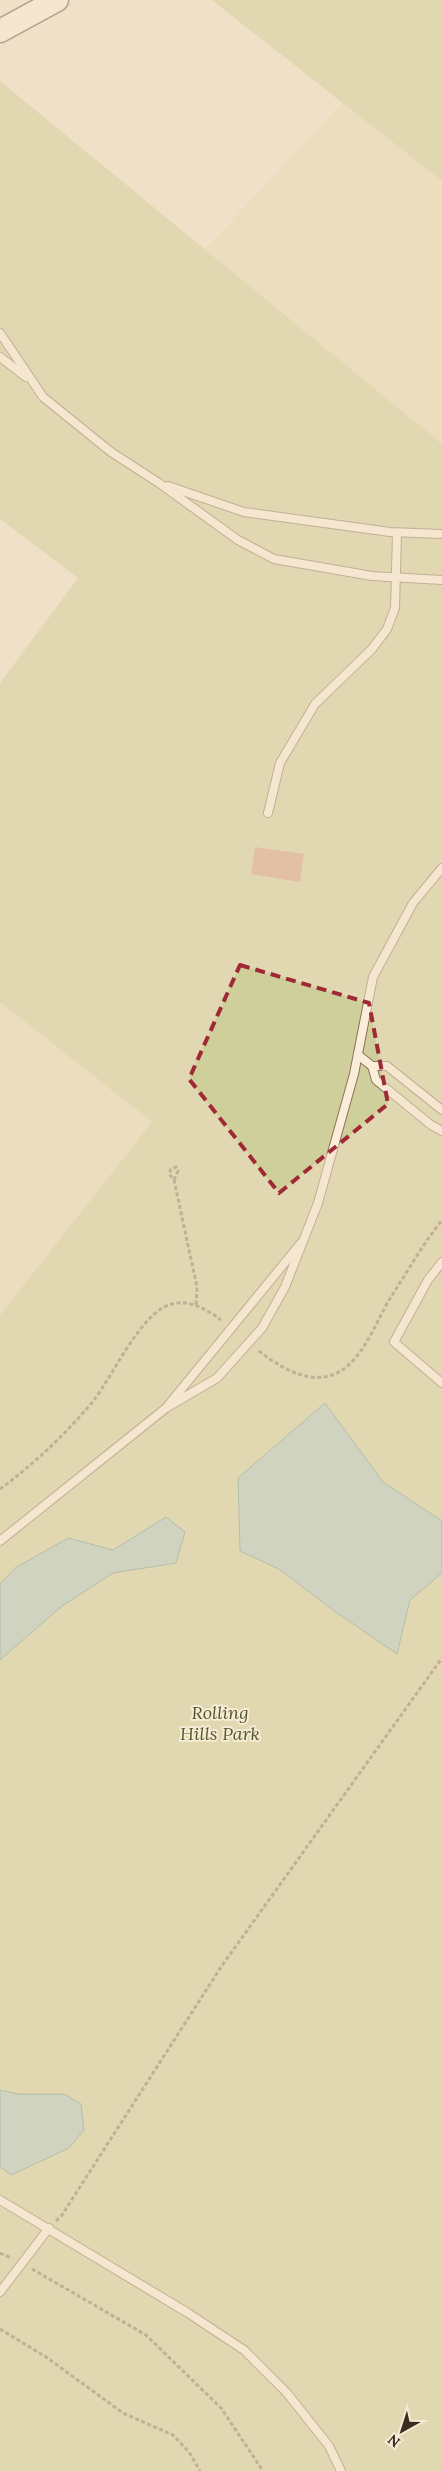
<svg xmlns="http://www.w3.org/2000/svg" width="442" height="2471" font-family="Lora,serif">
<rect width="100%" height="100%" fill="#f0e0c7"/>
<g fill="#e6dab4">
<path d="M 212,0 L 442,0 L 442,444 L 205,249 L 342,103 Z"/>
<path d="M 0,1002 L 152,1122 L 0,1315 Z"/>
</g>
<g fill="#cecf9a">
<path d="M 212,0 L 442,0 L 442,181 Z"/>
<path d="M 0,81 L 442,444 L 442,2471 L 0,2471 L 0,1315 L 152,1122 L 0,1002 L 0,683 L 78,578 L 0,519 Z"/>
</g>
<g fill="#a9c4b9" stroke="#6e9387">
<path d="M 325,1403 L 383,1482 L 442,1521 L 442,1573 L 410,1600 L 397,1654 L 337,1613 L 279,1569 L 240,1551 L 238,1478 Z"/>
<path d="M 166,1517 L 185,1532 L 176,1563 L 113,1573 L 62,1606 L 0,1660 L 0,1584 L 15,1568 L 68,1538 L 113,1550 Z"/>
<path d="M 0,2090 L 19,2094 L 64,2094 L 81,2104 L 84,2130 L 69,2148 L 11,2175 L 0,2167 Z"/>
</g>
<path fill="#d0977c" d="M 255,847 L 304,854 L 300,882 L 251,874 Z"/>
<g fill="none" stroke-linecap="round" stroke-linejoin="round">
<defs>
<g id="service">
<path d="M 0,333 L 43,397 L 111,452 L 159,483 L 238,540 L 274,559 L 372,576 L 442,580"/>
<path d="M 0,357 L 26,377"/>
<path d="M 168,486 L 244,512 L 390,532 L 442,534"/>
<path d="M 268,813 L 280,763 L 315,704 L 372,649 L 387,629 L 395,608 L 397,533"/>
<path d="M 358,1055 L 372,1066 L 387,1066 L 442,1110"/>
<path d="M 372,1066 L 376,1080 L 431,1125 L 442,1131"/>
<path d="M 301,1243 L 166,1408 L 217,1378 L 262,1328 L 285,1287 L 318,1203 L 354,1074 L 373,977 L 413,903 L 442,868"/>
<path d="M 442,1262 L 428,1280 L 394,1342 L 442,1383"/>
<path d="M 0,1541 L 166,1408"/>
<path d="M 0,2200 L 188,2313 L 244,2350 L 287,2393 L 329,2446 L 341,2471"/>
<path d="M 0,2292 L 49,2228"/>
</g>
<path id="secondary" d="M 0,31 L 57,0"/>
</defs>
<use href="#service" stroke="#8d715b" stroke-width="10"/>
<use href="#secondary" stroke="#6f523e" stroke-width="25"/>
<g stroke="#8d715b" stroke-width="3" stroke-dasharray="4 2.5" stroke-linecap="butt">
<path d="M 174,1180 L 178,1171 L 176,1167 L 171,1169 L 169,1174 L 174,1180 L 197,1287 L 196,1306"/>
<path d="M 259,1351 C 278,1366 307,1384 332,1375 C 363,1364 375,1322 391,1297 C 407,1272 423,1244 442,1220"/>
<path d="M 0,1489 C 34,1464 67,1433 94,1400 C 113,1375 140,1315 169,1305 C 188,1298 206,1309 221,1320"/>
<path d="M 56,2221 L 62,2215 L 221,1967 L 442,1658"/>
<path d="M 0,2253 L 11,2258"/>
<path d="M 32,2269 L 146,2335 L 221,2408 L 263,2471"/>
<path d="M 0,2329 L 46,2357 L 123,2413 L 173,2435 L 189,2452 L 200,2471"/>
</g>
<use href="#service" stroke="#faeedb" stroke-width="8"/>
<use href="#secondary" stroke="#faeedb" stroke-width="22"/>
</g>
<path d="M0 0H442V2471H0ZM 240,965 L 369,1003 L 388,1104 L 279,1193 L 189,1079 Z" fill="#f0e0c7" fill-opacity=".55" fill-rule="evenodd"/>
<path fill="none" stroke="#9f2935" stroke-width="4" stroke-dasharray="10 6" stroke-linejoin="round" d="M 240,965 L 369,1003 L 388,1104 L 279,1193 L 189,1079 Z"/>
<g text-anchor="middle" stroke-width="4" stroke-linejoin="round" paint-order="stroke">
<g font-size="18" font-style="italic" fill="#525a25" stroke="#f7ebd7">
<text x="220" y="1719">Rolling<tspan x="220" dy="21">Hills Park</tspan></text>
</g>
</g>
<g transform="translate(402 2431) rotate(219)" stroke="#f7ebd7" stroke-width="4" paint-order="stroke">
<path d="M0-4L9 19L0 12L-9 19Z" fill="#3d2b20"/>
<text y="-8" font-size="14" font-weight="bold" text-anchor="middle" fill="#3d2b20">N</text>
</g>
</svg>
